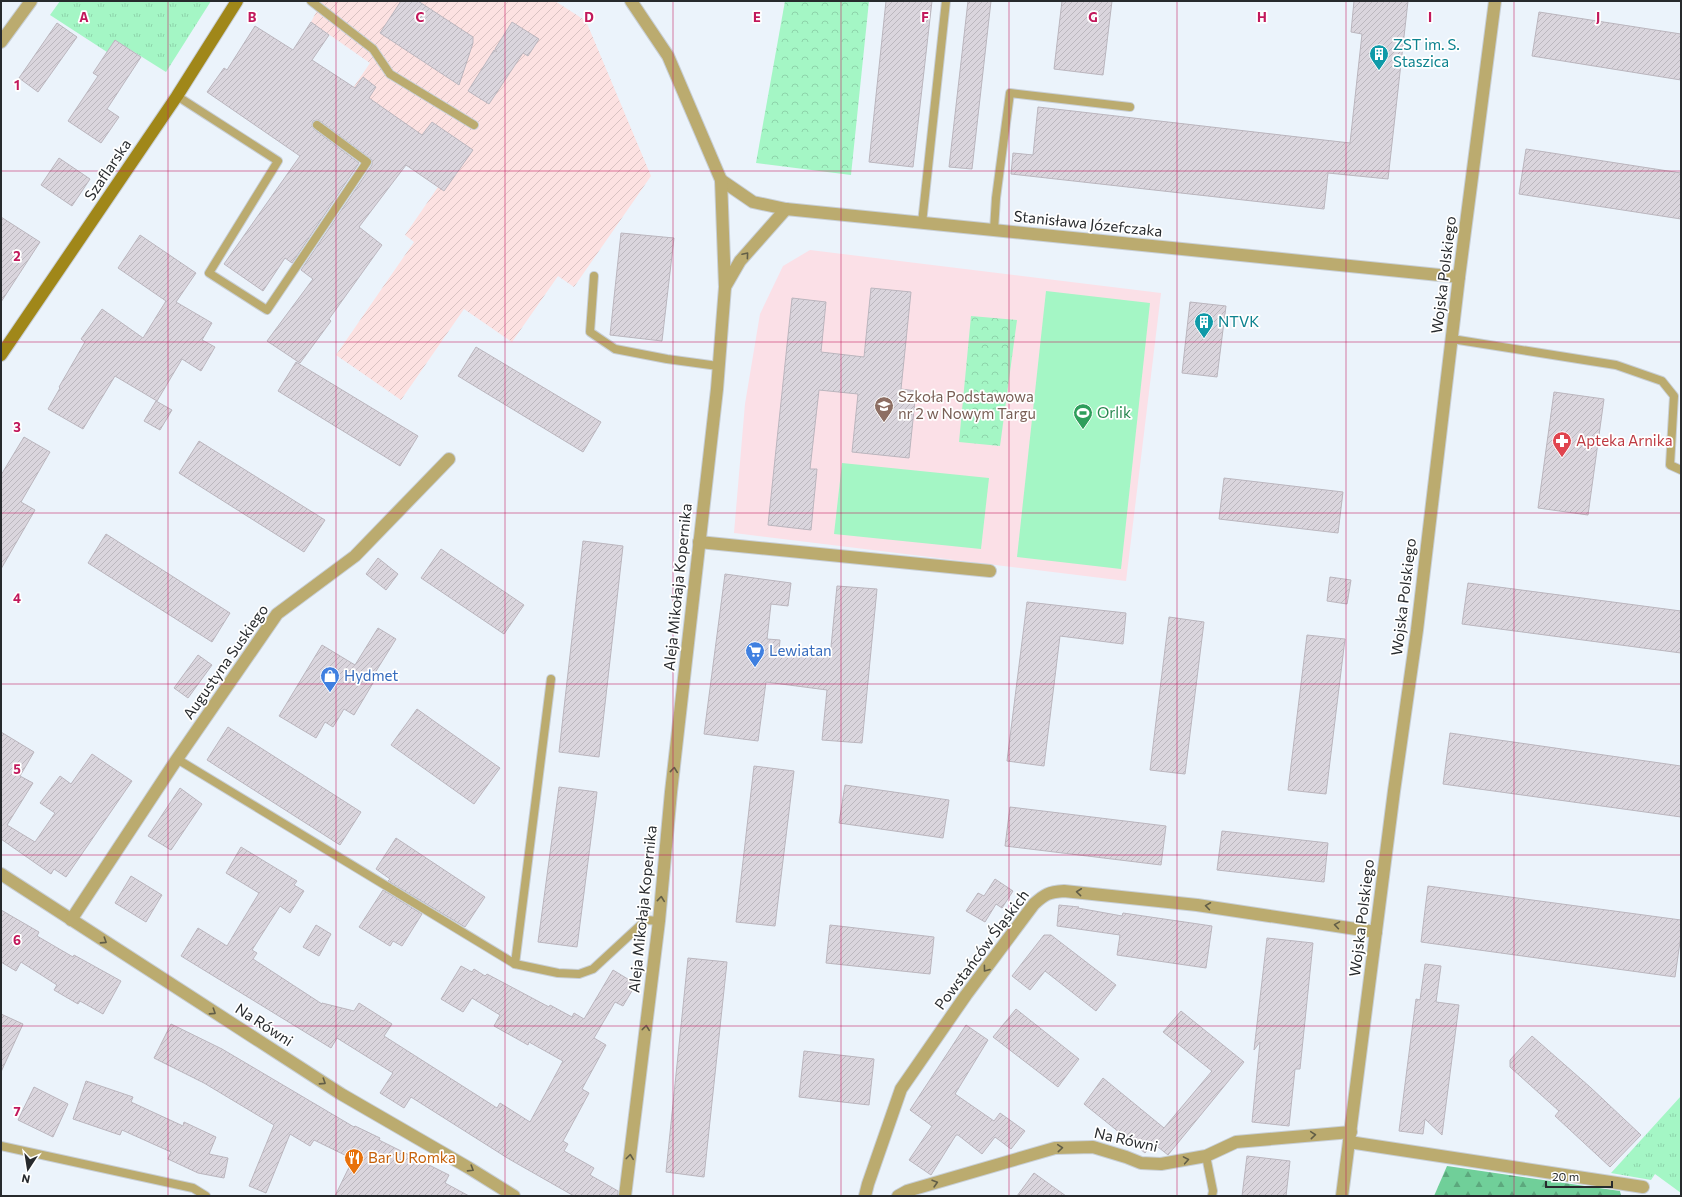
<svg xmlns="http://www.w3.org/2000/svg" width="1682" height="1197" font-family="Commissioner,sans-serif">
<defs>
<pattern id="industrial-furrows" width="10" height="10" patternUnits="userSpaceOnUse"><rect width="10" height="10" fill="#fce1e1"/><path d="M-1 1l2-2M0 10L10 0M9 11l2-2" fill="none" stroke="#d8c1c1"/></pattern>
<pattern id="grass-tufts" width="24" height="20" patternUnits="userSpaceOnUse"><rect width="24" height="20" fill="#a4f6c5"/><path d="M3 7l-1-3M5 7V3M7 7l1-3M15 17l-1-3M17 17v-4M19 17l1-3" fill="none" stroke="#8dd3aa"/></pattern>
<pattern id="forest-firs" width="22" height="20" patternUnits="userSpaceOnUse"><rect width="22" height="20" fill="#70cf99"/><path d="M5 1l3.5 6h-7zM16 11l3.5 6h-7z" fill="#5ca87d"/></pattern>
<pattern id="park-crowns" width="20" height="18" patternUnits="userSpaceOnUse"><rect width="20" height="18" fill="#a4f6c5"/><path d="M2 6a3 3 0 1 1 6 0M12 15a3 3 0 1 1 6 0" fill="none" stroke="#8dd3aa"/></pattern>
<pattern id="building-hatch" width="6" height="6" patternUnits="userSpaceOnUse"><rect width="6" height="6" fill="#dad5dd"/><path d="M-1 1l2-2M0 6l6-6M5 7l2-2" fill="none" stroke="#bbb7be"/></pattern>
</defs>
<rect width="100%" height="100%" fill="#ebf3fb"/>
<path fill="url(#industrial-furrows)" d="M 322,1 L 555,1 L 586,21 L 651,176 L 574,287 L 558,276 L 512,342 L 464,309 L 401,400 L 336,355 L 414,242 L 405,235 L 438,187 L 334,116 L 370,63 L 311,22 Z"/>
<path fill="#fbe0e7" d="M 810,250 L 1161,293 L 1126,581 L 734,533 L 745,404 L 760,314 L 783,266 Z"/>
<g fill="url(#grass-tufts)">
<path d="M 60,1 L 211,1 L 166,72 L 115,40 L 107,52 L 50,15 Z"/>
<path d="M 1681,1096 L 1681,1193 L 1655,1174 L 1651,1180 L 1611,1173 Z"/>
</g>
<path fill="url(#forest-firs)" d="M 1447,1166 L 1620,1191 L 1621,1196 L 1434,1196 Z"/>
<g fill="url(#park-crowns)">
<path d="M 785,1 L 869,1 L 851,175 L 756,163 Z"/>
<path d="M 971,316 L 1017,320 L 1000,446 L 959,442 Z"/>
</g>
<g fill="#a4f6c5">
<path d="M 1046,291 L 1150,303 L 1121,569 L 1017,557 Z"/>
<path d="M 842,463 L 989,478 L 981,549 L 834,534 Z"/>
</g>
<g fill="url(#building-hatch)" stroke="#bbb6be">
<path d="M 401,1 L 418,1 L 473,37 L 473,43 L 459,85 L 380,33 Z"/>
<path d="M 886,1 L 932,1 L 913,167 L 869,162 Z"/>
<path d="M 968,1 L 991,1 L 972,169 L 949,167 Z"/>
<path d="M 1062,1 L 1112,1 L 1103,75 L 1054,69 Z"/>
<path d="M 1354,1 L 1408,1 L 1388,179 L 1328,173 L 1324,209 L 1011,174 L 1013,153 L 1033,155 L 1038,107 L 1350,143 L 1362,34 L 1351,32 Z"/>
<path d="M 1539,12 L 1681,34 L 1681,80 L 1532,56 Z"/>
<path d="M 311,22 L 329,35 L 312,60 L 355,88 L 363,77 L 376,87 L 369,98 L 422,135 L 432,122 L 473,150 L 444,191 L 406,165 L 359,227 L 382,245 L 329,319 L 331,321 L 300,363 L 267,341 L 313,279 L 301,270 L 372,165 L 372,160 L 320,121 L 317,120 L 313,121 L 312,125 L 314,129 L 359,163 L 292,263 L 285,258 L 263,291 L 224,264 L 300,156 L 207,92 L 224,68 L 227,70 L 255,26 L 293,50 Z"/>
<path d="M 512,22 L 539,39 L 528,56 L 523,53 L 489,104 L 468,91 L 494,50 L 497,52 L 495,49 Z"/>
<path d="M 57,23 L 77,37 L 38,92 L 19,78 Z"/>
<path d="M 115,40 L 141,57 L 107,109 L 119,117 L 101,143 L 68,121 L 98,76 L 93,73 Z"/>
<path d="M 1526,149 L 1681,173 L 1681,219 L 1519,194 Z"/>
<path d="M 59,158 L 90,179 L 72,206 L 41,185 Z"/>
<path d="M 1,217 L 40,242 L 1,302 Z"/>
<path d="M 621,233 L 674,238 L 662,341 L 610,335 Z"/>
<path d="M 140,235 L 196,273 L 176,302 L 212,323 L 202,340 L 215,347 L 201,371 L 182,359 L 157,401 L 115,376 L 83,429 L 48,409 L 60,388 L 59,387 L 85,342 L 81,339 L 102,309 L 143,338 L 166,301 L 118,268 Z"/>
<path d="M 871,288 L 911,292 L 901,389 L 916,391 L 909,458 L 852,452 L 858,394 L 819,390 L 810,469 L 817,469 L 811,530 L 768,525 L 792,298 L 826,302 L 821,352 L 864,357 Z"/>
<path d="M 1190,302 L 1226,306 L 1217,377 L 1182,373 Z"/>
<path d="M 476,347 L 601,422 L 583,452 L 458,376 Z"/>
<path d="M 296,362 L 418,436 L 400,466 L 278,391 Z"/>
<path d="M 1554,392 L 1604,399 L 1588,515 L 1538,508 Z"/>
<path d="M 156,401 L 172,410 L 160,430 L 144,421 Z"/>
<path d="M 24,437 L 50,452 L 21,502 L 35,510 L 1,569 L 1,475 Z"/>
<path d="M 199,441 L 325,520 L 304,552 L 179,473 Z"/>
<path d="M 1224,478 L 1343,492 L 1338,533 L 1219,519 Z"/>
<path d="M 106,534 L 230,613 L 212,642 L 88,563 Z"/>
<path d="M 583,541 L 623,546 L 599,757 L 559,752 Z"/>
<path d="M 441,549 L 524,605 L 504,634 L 421,578 Z"/>
<path d="M 378,558 L 398,574 L 386,590 L 366,574 Z"/>
<path d="M 725,574 L 791,583 L 788,606 L 771,604 L 767,639 L 780,640 L 779,651 L 830,657 L 837,586 L 877,589 L 862,743 L 822,740 L 827,690 L 766,682 L 758,741 L 704,734 Z"/>
<path d="M 1330,577 L 1351,580 L 1347,604 L 1327,601 Z"/>
<path d="M 1468,583 L 1681,611 L 1681,653 L 1462,624 Z"/>
<path d="M 1027,602 L 1126,613 L 1123,644 L 1060,636 L 1044,766 L 1007,761 Z"/>
<path d="M 1169,617 L 1204,622 L 1185,774 L 1150,770 Z"/>
<path d="M 378,628 L 396,639 L 373,676 L 376,678 L 354,715 L 344,709 L 333,727 L 325,722 L 316,738 L 279,716 L 322,645 L 355,665 Z"/>
<path d="M 1307,635 L 1345,639 L 1326,794 L 1288,790 Z"/>
<path d="M 198,655 L 212,665 L 188,698 L 174,688 Z"/>
<path d="M 417,709 L 500,768 L 474,804 L 391,745 Z"/>
<path d="M 228,727 L 361,812 L 340,845 L 207,760 Z"/>
<path d="M 1,732 L 34,752 L 20,776 L 33,783 L 7,825 L 35,842 L 55,813 L 40,803 L 60,776 L 71,784 L 92,754 L 132,781 L 66,877 L 54,869 L 51,874 L 1,839 Z"/>
<path d="M 1450,733 L 1681,766 L 1681,817 L 1443,784 Z"/>
<path d="M 754,766 L 794,771 L 775,926 L 736,922 Z"/>
<path d="M 845,785 L 949,800 L 943,838 L 839,823 Z"/>
<path d="M 559,787 L 597,792 L 577,947 L 538,942 Z"/>
<path d="M 180,788 L 202,804 L 171,850 L 148,836 Z"/>
<path d="M 1010,807 L 1166,826 L 1161,865 L 1005,846 Z"/>
<path d="M 1222,831 L 1328,843 L 1324,882 L 1217,870 Z"/>
<path d="M 396,838 L 485,897 L 465,927 L 388,881 L 390,879 L 376,869 Z"/>
<path d="M 241,847 L 297,881 L 294,885 L 304,891 L 290,913 L 280,906 L 252,950 L 257,953 L 253,959 L 322,1004 L 322,1003 L 354,1011 L 359,1003 L 392,1024 L 384,1036 L 497,1108 L 500,1103 L 530,1122 L 563,1061 L 529,1042 L 528,1045 L 494,1026 L 500,1015 L 472,998 L 463,1012 L 441,999 L 461,966 L 472,972 L 474,969 L 485,976 L 487,974 L 549,1007 L 550,1005 L 572,1017 L 574,1013 L 584,1019 L 613,970 L 636,984 L 623,1006 L 615,1002 L 594,1038 L 606,1045 L 582,1089 L 589,1093 L 563,1141 L 568,1144 L 564,1151 L 594,1168 L 590,1175 L 618,1191 L 618,1196 L 574,1196 L 509,1159 L 411,1097 L 404,1108 L 380,1093 L 393,1073 L 337,1038 L 331,1048 L 181,956 L 198,928 L 227,946 L 259,893 L 226,873 Z"/>
<path d="M 131,876 L 162,895 L 146,922 L 115,903 Z"/>
<path d="M 995,879 L 1013,891 L 1002,908 L 996,904 L 985,922 L 966,911 L 978,893 L 984,896 Z"/>
<path d="M 1428,886 L 1681,920 L 1681,935 L 1675,977 L 1421,942 Z"/>
<path d="M 383,890 L 422,914 L 402,946 L 393,941 L 390,946 L 359,927 Z"/>
<path d="M 1059,905 L 1079,907 L 1078,908 L 1122,916 L 1123,913 L 1212,926 L 1206,968 L 1117,955 L 1120,935 L 1057,926 Z"/>
<path d="M 1,910 L 39,932 L 37,936 L 73,957 L 74,955 L 121,981 L 103,1014 L 80,1001 L 78,1004 L 54,990 L 57,985 L 21,962 L 16,971 L 1,962 Z"/>
<path d="M 316,925 L 331,934 L 319,956 L 303,947 Z"/>
<path d="M 830,925 L 934,937 L 930,974 L 826,963 Z"/>
<path d="M 1044,935 L 1051,935 L 1116,985 L 1096,1011 L 1045,971 L 1030,990 L 1012,976 Z"/>
<path d="M 1267,938 L 1313,943 L 1300,1069 L 1295,1069 L 1289,1126 L 1252,1122 L 1260,1042 L 1254,1050 Z"/>
<path d="M 688,958 L 727,962 L 704,1177 L 666,1172 Z"/>
<path d="M 1425,964 L 1441,966 L 1436,1002 L 1459,1005 L 1442,1135 L 1425,1119 L 1423,1134 L 1399,1131 L 1416,999 L 1420,1000 Z"/>
<path d="M 1016,1009 L 1079,1059 L 1058,1087 L 993,1037 Z"/>
<path d="M 1181,1011 L 1244,1062 L 1168,1155 L 1153,1143 L 1145,1153 L 1084,1104 L 1103,1078 L 1164,1128 L 1212,1071 L 1163,1032 Z"/>
<path d="M 1,1014 L 23,1024 L 1,1072 Z"/>
<path d="M 171,1024 L 222,1049 L 354,1127 L 355,1126 L 380,1138 L 379,1140 L 449,1175 L 445,1183 L 469,1196 L 335,1196 L 353,1159 L 314,1140 L 310,1146 L 290,1134 L 266,1193 L 249,1186 L 274,1125 L 204,1083 L 154,1058 Z"/>
<path d="M 966,1025 L 988,1040 L 955,1094 L 994,1121 L 1000,1113 L 1025,1131 L 1011,1149 L 995,1137 L 982,1154 L 958,1135 L 956,1135 L 931,1175 L 909,1160 L 932,1126 L 910,1110 Z"/>
<path d="M 1532,1036 L 1590,1087 L 1641,1135 L 1610,1167 L 1555,1116 L 1559,1111 L 1510,1067 L 1510,1060 Z"/>
<path d="M 804,1051 L 874,1059 L 869,1105 L 799,1097 Z"/>
<path d="M 86,1081 L 133,1097 L 131,1102 L 183,1126 L 184,1122 L 216,1137 L 209,1154 L 228,1158 L 224,1178 L 198,1173 L 168,1159 L 171,1152 L 122,1130 L 120,1135 L 73,1119 Z"/>
<path d="M 34,1087 L 68,1104 L 53,1137 L 18,1120 Z"/>
<path d="M 1247,1156 L 1290,1161 L 1286,1196 L 1242,1196 Z"/>
<path d="M 1034,1173 L 1066,1196 L 1017,1196 Z"/>
</g>
<g fill="none" stroke-linecap="round" stroke-linejoin="round">
<defs>
<g id="lane">
<path d="M 311,1 L 373,49 L 390,74 L 474,125"/>
<path d="M 177,96 L 278,161 L 209,273 L 267,310 L 367,162 L 317,125"/>
<path d="M 922,223 L 946,1"/>
<path d="M 994,230 L 996,198 L 1010,93 L 1130,107"/>
<path d="M 594,276 L 590,332 L 615,349 L 667,359 L 718,366"/>
<path d="M 1452,339 L 1616,365 L 1662,381 L 1674,396 L 1670,465 L 1681,470"/>
<path d="M 177,759 L 515,964 L 551,679"/>
<path d="M 515,964 L 558,973 L 579,974 L 593,969 L 646,920 L 659,921"/>
<path d="M 1,1146 L 193,1188 L 206,1196"/>
<path d="M 1206,1156 L 1213,1191 L 1212,1196"/>
</g>
<g id="street">
<path d="M 1,42 L 31,1"/>
<path d="M 721,180 L 753,202 L 786,209 L 1459,277"/>
<path d="M 725,287 L 740,261 L 786,209"/>
<path d="M 699,542 L 990,571"/>
<path d="M 1,874 L 341,1094 L 469,1168 L 514,1196"/>
<path d="M 71,920 L 177,759 L 277,614 L 355,556 L 449,459"/>
<path d="M 1349,1142 L 1643,1187"/>
<path d="M 625,1196 L 659,921 L 671,792 L 717,389 L 725,287 L 721,180 L 668,56 L 631,1"/>
<path d="M 865,1196 L 868,1184 L 901,1089 L 966,995 L 1034,904 C 1045,894 1049,892 1064,891 L 1197,905 L 1376,932"/>
<path d="M 898,1196 L 907,1191 L 1055,1148 L 1093,1147 L 1126,1157 L 1141,1163 L 1161,1164 L 1206,1156 L 1236,1142 L 1351,1132"/>
<path d="M 1342,1196 L 1394,791 L 1417,630 L 1459,277 L 1495,1"/>
</g>
<path id="secondary" d="M 1,355 L 177,96 L 237,1"/>
</defs>
<use href="#lane" stroke="#c8cfd6" stroke-width="10"/>
<use href="#street" stroke="#c8cfd6" stroke-width="14"/>
<use href="#secondary" stroke="#c8cfd6" stroke-width="14"/>
<use href="#lane" stroke="#bbab6f" stroke-width="8"/>
<use href="#street" stroke="#bbab6f" stroke-width="12"/>
<use href="#secondary" stroke="#a08719" stroke-width="12"/>
</g>
<defs><path id="oneway-chevron" d="M-2-3.5L2.5 0L-2 3.5" fill="none" stroke-width="1.6" stroke-linecap="round" stroke-linejoin="round"/></defs>
<g stroke="#625e47">
<use href="#oneway-chevron" transform="translate(746 255) rotate(-50)"/>
<use href="#oneway-chevron" transform="translate(674 770) rotate(-84)"/>
<use href="#oneway-chevron" transform="translate(1079 892) rotate(-174)"/>
<use href="#oneway-chevron" transform="translate(661 899) rotate(-84)"/>
<use href="#oneway-chevron" transform="translate(1208 906) rotate(-172)"/>
<use href="#oneway-chevron" transform="translate(1337 925) rotate(-171)"/>
<use href="#oneway-chevron" transform="translate(104 941) rotate(33)"/>
<use href="#oneway-chevron" transform="translate(986 969) rotate(127)"/>
<use href="#oneway-chevron" transform="translate(213 1012) rotate(33)"/>
<use href="#oneway-chevron" transform="translate(646 1028) rotate(-83)"/>
<use href="#oneway-chevron" transform="translate(323 1082) rotate(33)"/>
<use href="#oneway-chevron" transform="translate(1313 1135) rotate(-5)"/>
<use href="#oneway-chevron" transform="translate(1060 1148) rotate(-5)"/>
<use href="#oneway-chevron" transform="translate(630 1157) rotate(-83)"/>
<use href="#oneway-chevron" transform="translate(1186 1160) rotate(-10)"/>
<use href="#oneway-chevron" transform="translate(471 1169) rotate(32)"/>
<use href="#oneway-chevron" transform="translate(935 1183) rotate(-16)"/>
</g>
<path fill="none" stroke="#c2185b" stroke-width="1" stroke-opacity="0.55" d="M 168,1 L 168,1196M 336,1 L 336,1196M 505,1 L 505,1196M 673,1 L 673,1196M 841,1 L 841,1196M 1009,1 L 1009,1196M 1177,1 L 1177,1196M 1346,1 L 1346,1196M 1514,1 L 1514,1196M 1,171 L 1681,171M 1,342 L 1681,342M 1,513 L 1681,513M 1,684 L 1681,684M 1,855 L 1681,855M 1,1026 L 1681,1026"/>
<defs>
<symbol id="building-pin" viewBox="-11 -11 22 30"><path d="M0 17L-7.5 6A9.5 9.5 0 1 1 7.5 6Z" fill="#0f9aa8" stroke="#fff"/><path d="M-4-6H4V6H1V3H-1V6H-4ZM-2.5-4.3h1.7v1.8h-1.7ZM.8-4.3h1.7v1.8H.8ZM-2.5-1h1.7V.8h-1.7ZM.8-1h1.7V.8H.8Z" fill="#fff"/></symbol>
<symbol id="school-pin" viewBox="-11 -11 22 30"><path d="M0 17L-7.5 6A9.5 9.5 0 1 1 7.5 6Z" fill="#8d6e63" stroke="#fff"/><path d="M0-5L7-2L0 1L-7-2ZM-4 1L0 2.5L4 1V4Q0 6-4 4Z" fill="#fff"/></symbol>
<symbol id="stadium-pin" viewBox="-11 -11 22 30"><path d="M0 17L-7.5 6A9.5 9.5 0 1 1 7.5 6Z" fill="#2e9e5b" stroke="#fff"/><path d="M0-5a6.5 5 0 1 0 0 10a6.5 5 0 1 0 0-10ZM-3.5-1.8h7v3.6h-7Z" fill="#fff"/></symbol>
<symbol id="pharmacy-pin" viewBox="-11 -11 22 30"><path d="M0 17L-7.5 6A9.5 9.5 0 1 1 7.5 6Z" fill="#e0444e" stroke="#fff"/><path d="M-2-6h4v4h4v4h-4v4h-4v-4h-4v-4h4Z" fill="#fff"/></symbol>
<symbol id="supermarket-pin" viewBox="-11 -11 22 30"><path d="M0 17L-7.5 6A9.5 9.5 0 1 1 7.5 6Z" fill="#3f7fe0" stroke="#fff"/><path d="M-6-5.5h2.5l.6 2H6L4.5 2H-2.5L-4.4-4H-6ZM-1.5 3.2a1.3 1.3 0 1 0 .1 0ZM3 3.2a1.3 1.3 0 1 0 .1 0Z" fill="#fff"/></symbol>
<symbol id="shop-pin" viewBox="-11 -11 22 30"><path d="M0 17L-7.5 6A9.5 9.5 0 1 1 7.5 6Z" fill="#3f7fe0" stroke="#fff"/><path d="M-5-2.5h2.3a2.7 3.5 0 0 1 5.4 0H5L5.5 6h-11ZM-1.5-2.5h3a1.5 2.3 0 0 0-3 0Z" fill="#fff"/></symbol>
<symbol id="restaurant-pin" viewBox="-11 -11 22 30"><path d="M0 17L-7.5 6A9.5 9.5 0 1 1 7.5 6Z" fill="#e8710a" stroke="#fff"/><path d="M-5-6h1v4h1v-4h1v4h1v-4h1v5L-1.5 .5V6h-2V.5L-5-1ZM5-6V6H3V1.5H1.5Q1.5-4 5-6Z" fill="#fff"/></symbol>
</defs>
<g fill-rule="evenodd">
<use href="#building-pin" x="1368" y="43" width="22" height="30"/>
<use href="#building-pin" x="1193" y="311" width="22" height="30"/>
<use href="#school-pin" x="873" y="395" width="22" height="30"/>
<use href="#stadium-pin" x="1072" y="402" width="22" height="30"/>
<use href="#pharmacy-pin" x="1551" y="430" width="22" height="30"/>
<use href="#supermarket-pin" x="744" y="640" width="22" height="30"/>
<use href="#shop-pin" x="319" y="665" width="22" height="30"/>
<use href="#restaurant-pin" x="343" y="1147" width="22" height="30"/>
</g>
<g text-anchor="middle" stroke-width="3.5" stroke-linejoin="round" paint-order="stroke">
<g font-size="15" fill="#0d838f" stroke="#fff" text-anchor="start">
<text x="1393" y="50">ZST im. S.<tspan x="1393" dy="17">Staszica</tspan></text>
<text x="1218" y="327">NTVK</text>
</g>
<g font-size="15" fill="#272a2d" stroke="#fff">
<text transform="translate(108 170) rotate(-56)" y="5">Szaflarska</text>
<text transform="translate(1088 224) rotate(6)" y="5">Stanisława Józefczaka</text>
<text transform="translate(1444 275) rotate(-83)" y="5">Wojska Polskiego</text>
<text transform="translate(678 587) rotate(-84)" y="5">Aleja Mikołaja Kopernika</text>
<text transform="translate(1404 597) rotate(-83)" y="5">Wojska Polskiego</text>
<text transform="translate(226 662) rotate(-55)" y="5">Augustyna Suskiego</text>
<text transform="translate(643 909) rotate(-84)" y="5">Aleja Mikołaja Kopernika</text>
<text transform="translate(1362 918) rotate(-83)" y="5">Wojska Polskiego</text>
<text transform="translate(982 950) rotate(-53)" y="5">Powstańców Śląskich</text>
<text transform="translate(264 1025) rotate(33)" y="5">Na Równi</text>
<text transform="translate(1126 1140) rotate(13)" y="5">Na Równi</text>
</g>
<g font-size="15" fill="#785e54" stroke="#fff" text-anchor="start">
<text x="898" y="402">Szkoła Podstawowa<tspan x="898" dy="17">nr 2 w Nowym Targu</tspan></text>
</g>
<g font-size="15" fill="#27864d" stroke="#fff" text-anchor="start">
<text x="1097" y="418">Orlik</text>
</g>
<g font-size="15" fill="#be3a42" stroke="#fff" text-anchor="start">
<text x="1576" y="446">Apteka Arnika</text>
</g>
<g font-size="15" fill="#366cbe" stroke="#fff" text-anchor="start">
<text x="769" y="656">Lewiatan</text>
<text x="344" y="681">Hydmet</text>
</g>
<g font-size="15" fill="#c56008" stroke="#fff" text-anchor="start">
<text x="368" y="1163">Bar U Romka</text>
</g>
</g>
<g font-size="13" text-anchor="middle" font-weight="bold" fill="#c2185b" stroke="#fff" stroke-width="3.5" stroke-linejoin="round" paint-order="stroke">
<text x="84" y="22">A</text>
<text x="252" y="22">B</text>
<text x="420" y="22">C</text>
<text x="589" y="22">D</text>
<text x="757" y="22">E</text>
<text x="925" y="22">F</text>
<text x="1093" y="22">G</text>
<text x="1262" y="22">H</text>
<text x="1430" y="22">I</text>
<text x="1598" y="22">J</text>
<text x="17" y="90">1</text>
<text x="17" y="261">2</text>
<text x="17" y="432">3</text>
<text x="17" y="603">4</text>
<text x="17" y="774">5</text>
<text x="17" y="945">6</text>
<text x="17" y="1116">7</text>
</g>
<rect width="1682" height="1197" fill="none" stroke="#272a2d" stroke-width="4"/>
<g transform="translate(28 1169) rotate(192)" stroke="#ffffff" stroke-width="3" paint-order="stroke">
<path d="M0-3L7 15L0 10L-7 15Z" fill="#272a2d"/>
<text y="-6" font-size="11" font-weight="bold" text-anchor="middle" fill="#272a2d">N</text>
</g>
<path d="M1546 1181v6h66v-6" fill="none" stroke="#272a2d" stroke-width="2"/>
<text x="1552" y="1181" font-size="12" fill="#272a2d" stroke="#ffffff" stroke-width="3" paint-order="stroke">20 m</text>
</svg>
